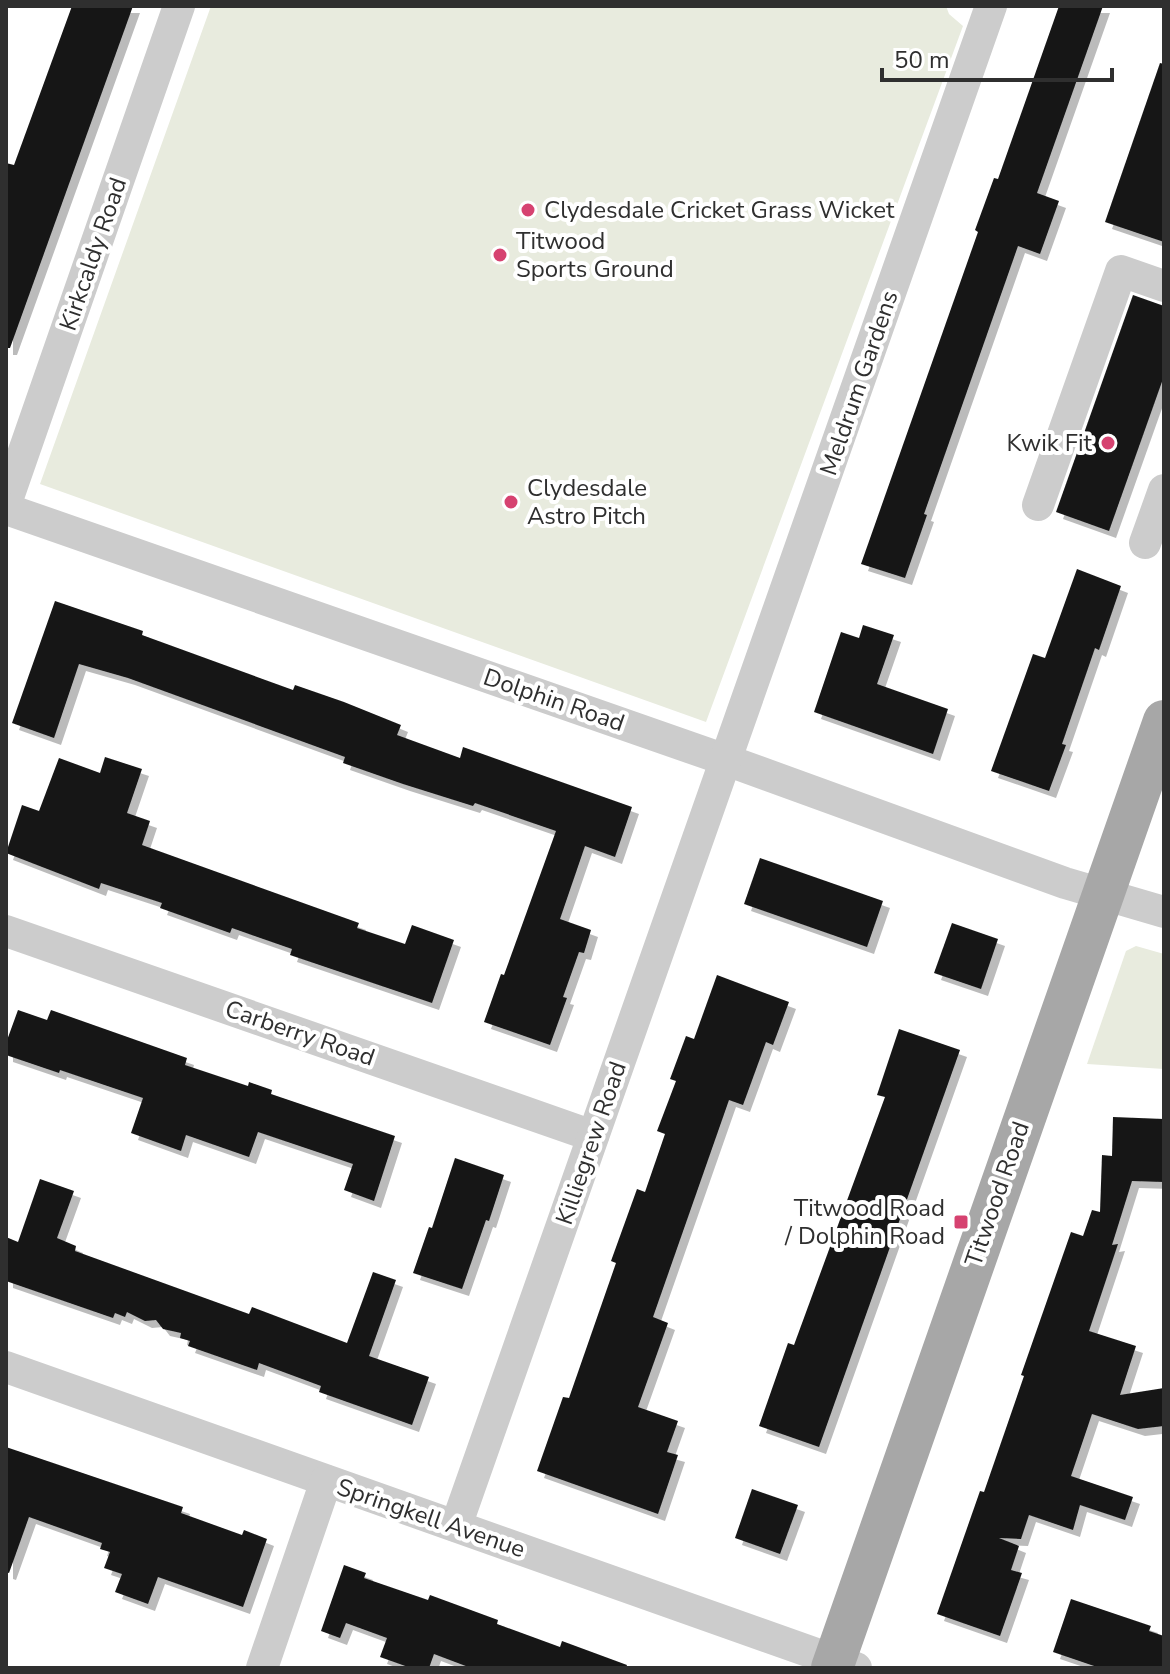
<svg xmlns="http://www.w3.org/2000/svg" width="1170" height="1674" font-family="'Nunito Sans',sans-serif">
<defs>
<filter id="shadow"><feDropShadow dx="7" dy="7" stdDeviation="0" flood-color="#0004"/></filter>
</defs>
<rect width="100%" height="100%" fill="#fff"/>
<g fill="#e8ebde">
<path d="M 211,6 L 946,6 L 949,14 L 963,26 L 706,722 L 40,484 Z"/>
<path d="M 1136,946 L 1164,954 L 1164,1069 L 1087,1064 L 1126,951 Z"/>
</g>
<g fill="#161616" filter="url(#shadow)">
<path d="M 72,6 L 133,6 L 10,348 L 6,348 L 6,163 L 14,165 Z"/>
<path d="M 1059,6 L 1103,6 L 1037,193 L 1059,201 L 1040,254 L 1018,246 L 924,514 L 927,515 L 905,578 L 861,564 L 978,232 L 975,230 L 994,178 L 998,179 Z"/>
<path d="M 1160,63 L 1164,64 L 1164,242 L 1105,222 Z"/>
<path d="M 1133,295 L 1164,306 L 1164,376 L 1109,531 L 1056,512 Z"/>
<path d="M 1077,569 L 1121,586 L 1099,650 L 1095,648 L 1062,744 L 1066,745 L 1049,791 L 991,771 L 1033,654 L 1045,658 Z"/>
<path d="M 55,601 L 143,631 L 142,635 L 293,690 L 295,685 L 344,702 L 401,725 L 397,735 L 460,758 L 463,747 L 632,807 L 615,857 L 585,846 L 560,919 L 591,930 L 584,953 L 579,952 L 563,997 L 567,998 L 550,1045 L 484,1022 L 501,974 L 504,975 L 556,831 L 475,803 L 473,806 L 403,784 L 343,763 L 345,757 L 128,678 L 79,664 L 54,738 L 12,723 Z"/>
<path d="M 863,625 L 894,635 L 877,684 L 948,709 L 933,754 L 814,712 L 841,632 L 859,638 Z"/>
<path d="M 105,757 L 142,769 L 127,813 L 150,821 L 142,845 L 359,923 L 357,928 L 405,944 L 412,925 L 454,940 L 432,1003 L 290,955 L 292,949 L 232,928 L 230,933 L 160,908 L 162,903 L 101,883 L 99,889 L 6,853 L 22,805 L 39,811 L 59,758 L 100,773 Z"/>
<path d="M 760,858 L 883,901 L 867,947 L 744,904 Z"/>
<path d="M 952,923 L 998,939 L 981,989 L 934,973 Z"/>
<path d="M 717,975 L 789,1002 L 773,1045 L 766,1042 L 743,1105 L 729,1100 L 653,1317 L 668,1323 L 638,1407 L 678,1421 L 667,1452 L 678,1455 L 658,1514 L 537,1471 L 563,1397 L 569,1398 L 616,1263 L 611,1261 L 637,1189 L 645,1192 L 665,1134 L 657,1131 L 676,1081 L 670,1079 L 686,1036 L 694,1039 Z"/>
<path d="M 18,1010 L 47,1020 L 51,1010 L 187,1058 L 185,1065 L 248,1086 L 249,1082 L 272,1090 L 271,1094 L 395,1136 L 374,1201 L 344,1190 L 353,1164 L 258,1132 L 249,1157 L 186,1135 L 181,1151 L 131,1133 L 143,1098 L 60,1070 L 59,1073 L 6,1055 L 6,1043 Z"/>
<path d="M 899,1029 L 960,1050 L 819,1447 L 759,1426 L 788,1343 L 794,1345 L 885,1097 L 877,1095 Z"/>
<path d="M 1113,1117 L 1164,1119 L 1164,1182 L 1132,1181 L 1112,1245 L 1118,1244 L 1089,1331 L 1136,1346 L 1120,1395 L 1164,1388 L 1164,1426 L 1138,1429 L 1092,1414 L 1071,1476 L 1133,1497 L 1125,1520 L 1080,1505 L 1073,1530 L 1029,1515 L 1021,1539 L 999,1538 L 1019,1546 L 1011,1570 L 1022,1573 L 1000,1636 L 937,1614 L 980,1491 L 984,1492 L 1024,1376 L 1021,1375 L 1071,1232 L 1083,1236 L 1092,1210 L 1100,1212 L 1102,1155 L 1112,1156 Z"/>
<path d="M 455,1158 L 504,1175 L 489,1221 L 486,1220 L 462,1289 L 413,1273 L 429,1227 L 432,1228 Z"/>
<path d="M 40,1179 L 74,1191 L 57,1238 L 76,1246 L 75,1251 L 249,1314 L 252,1307 L 347,1343 L 373,1272 L 396,1280 L 369,1356 L 429,1377 L 412,1425 L 319,1392 L 321,1386 L 259,1363 L 257,1370 L 188,1346 L 190,1341 L 180,1338 L 181,1333 L 163,1329 L 156,1320 L 145,1321 L 127,1312 L 125,1317 L 115,1313 L 113,1318 L 6,1281 L 6,1237 L 18,1242 Z"/>
<path d="M 6,1447 L 183,1507 L 181,1513 L 242,1535 L 244,1530 L 267,1539 L 243,1607 L 158,1577 L 148,1604 L 115,1592 L 122,1574 L 104,1568 L 110,1552 L 100,1549 L 102,1543 L 29,1517 L 9,1573 L 6,1572 Z"/>
<path d="M 752,1489 L 798,1505 L 780,1554 L 735,1538 Z"/>
<path d="M 344,1565 L 366,1573 L 364,1578 L 428,1600 L 430,1595 L 498,1620 L 497,1624 L 560,1647 L 562,1641 L 627,1665 L 626,1668 L 471,1668 L 434,1654 L 429,1668 L 411,1668 L 380,1657 L 387,1638 L 346,1623 L 340,1638 L 321,1631 Z"/>
<path d="M 1071,1599 L 1151,1626 L 1149,1631 L 1164,1636 L 1164,1668 L 1100,1668 L 1053,1652 Z"/>
</g>
<g fill="none" stroke-linecap="round" stroke-linejoin="round">
<g stroke="#ccc" stroke-width="32">
<path d="M 6,503 L 179,6"/>
<path d="M 1038,505 L 1121,271 L 1164,286"/>
<path d="M 6,509 L 726,760 L 1065,883 L 1164,912"/>
<path d="M 1145,543 L 1164,490"/>
<path d="M 6,931 L 593,1136"/>
<path d="M 6,1367 L 856,1668"/>
<path d="M 456,1526 L 991,6"/>
<path d="M 262,1668 L 326,1481"/>
</g>
<path stroke="#a7a7a7" stroke-width="42" d="M 832,1668 L 1164,721"/>
</g>
<g fill="#d64270" stroke="#fff" stroke-width="3">
<circle cx="528" cy="210" r="8"/>
<circle cx="500" cy="255" r="8"/>
<circle cx="1108" cy="443" r="8"/>
<circle cx="511" cy="502" r="8"/>
<rect x="953" y="1214" width="16" height="16" rx="4"/>
</g>
<g text-anchor="middle" stroke-width="8" stroke-linejoin="round" paint-order="stroke">
<g font-size="24" fill="#2f2f2f" stroke="#fff" text-anchor="start">
<text x="544" y="218">Clydesdale Cricket Grass Wicket</text>
<text x="516" y="249">Titwood<tspan x="516" dy="28">Sports Ground</tspan></text>
<text x="1092" y="451" text-anchor="end">Kwik Fit</text>
<text x="527" y="496">Clydesdale<tspan x="527" dy="28">Astro Pitch</tspan></text>
<text x="945" y="1216" text-anchor="end">Titwood Road<tspan x="945" dy="28">/ Dolphin Road</tspan></text>
</g>
<g font-size="24" fill="#2f2f2f" stroke="#fff">
<text transform="translate(93 254) rotate(-71)" y="8">Kirkcaldy Road</text>
<text transform="translate(859 383) rotate(-71)" y="8">Meldrum Gardens</text>
<text transform="translate(554 700) rotate(19)" y="8">Dolphin Road</text>
<text transform="translate(300 1033) rotate(19)" y="8">Carberry Road</text>
<text transform="translate(591 1143) rotate(-71)" y="8">Killiegrew Road</text>
<text transform="translate(997 1194) rotate(-71)" y="8">Titwood Road</text>
<text transform="translate(431 1518) rotate(19)" y="8">Springkell Avenue</text>
</g>
</g>
<rect width="1170" height="1674" fill="none" stroke="#2f2f2f" stroke-width="16"/>
<path d="M882 68v12h230v-12" fill="none" stroke="#2f2f2f" stroke-width="4"/>
<text x="894" y="68" font-size="24" fill="#2f2f2f" stroke="#ffffff" stroke-width="6" paint-order="stroke">50 m</text>
</svg>
